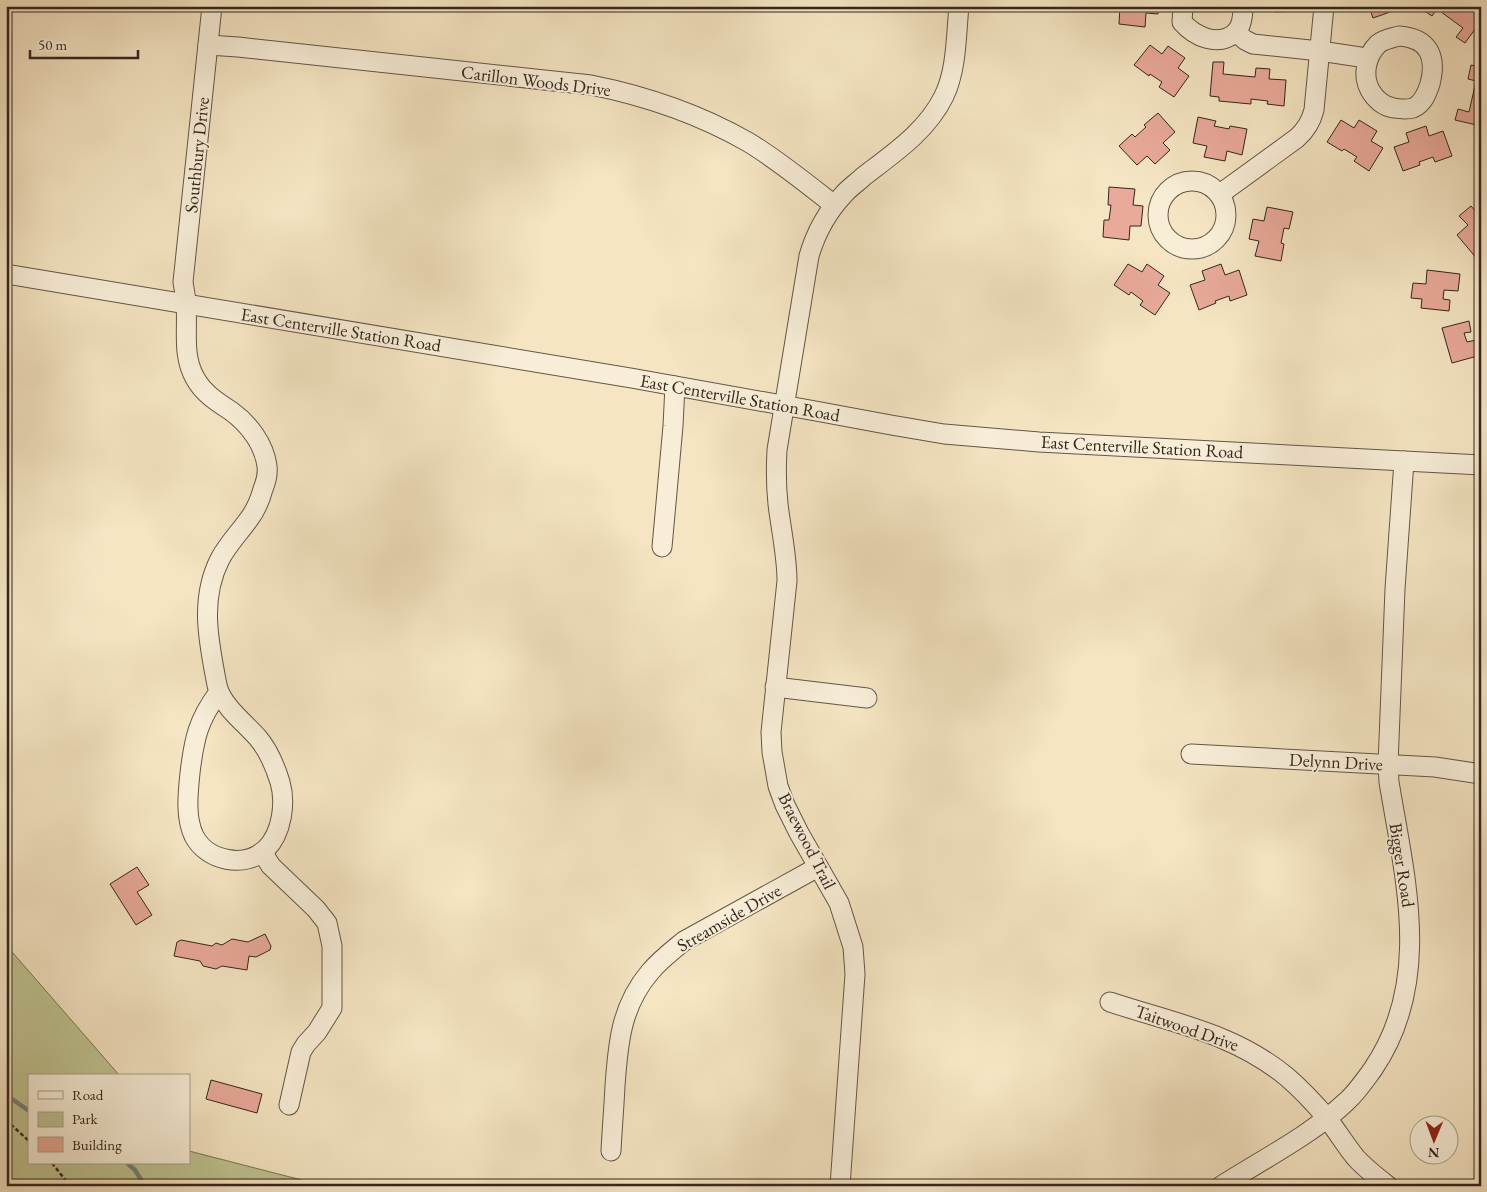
<svg xmlns="http://www.w3.org/2000/svg" width="1487" height="1192" font-family="'EB Garamond',serif">
<rect width="100%" height="100%" fill="#f5e5c3"/>
<filter id="stains"><feTurbulence type="fractalNoise" baseFrequency=".004" numOctaves="4"/><feColorMatrix values="0 0 0 0 .2 0 0 0 0 .09 0 0 0 0 .02 0 0 0 .5 -.17"/></filter>
<radialGradient id="worn" r=".72"><stop offset=".6" stop-color="#630" stop-opacity="0"/><stop offset="1" stop-color="#630" stop-opacity=".3"/></radialGradient>
<path fill="#bfc391" stroke="#797457" d="M 6,945 L 120,1076 L 29,1076 L 29,1163 L 189,1163 L 189,1151 L 325,1186 L 6,1186 Z"/>
<g fill="none" stroke-linecap="round" stroke-linejoin="round">
<g stroke="#728278" stroke-width="4.5">
<path d="M 6,1098 L 12,1099 L 29,1111"/>
<path d="M 127,1163 L 135,1170 L 143,1183 L 142,1186"/>
</g>
</g>
<g fill="#e9aa9a" stroke="#33261d">
<path d="M 1120,6 L 1126,7 L 1158,6 L 1158,14 L 1146,13 L 1145,27 L 1119,24 Z"/>
<path d="M 1275,6 L 1301,6 L 1301,11 L 1275,12 Z"/>
<path d="M 1354,6 L 1391,6 L 1393,11 L 1373,18 L 1369,7 L 1356,12 Z"/>
<path d="M 1422,6 L 1479,6 L 1480,7 L 1478,10 L 1481,12 L 1481,21 L 1465,43 L 1456,37 L 1463,28 L 1437,9 L 1432,16 L 1420,8 Z"/>
<path d="M 1150,45 L 1162,54 L 1168,46 L 1185,58 L 1178,68 L 1189,76 L 1174,97 L 1159,87 L 1162,82 L 1150,74 L 1149,76 L 1134,65 Z"/>
<path d="M 1213,62 L 1224,62 L 1223,74 L 1255,77 L 1256,68 L 1270,69 L 1269,79 L 1286,80 L 1284,106 L 1267,104 L 1268,101 L 1251,99 L 1251,104 L 1219,101 L 1219,97 L 1210,96 Z"/>
<path d="M 1471,65 L 1480,67 L 1481,66 L 1481,126 L 1455,120 L 1458,109 L 1469,112 L 1476,81 L 1468,79 Z"/>
<path d="M 1158,113 L 1175,132 L 1163,143 L 1170,150 L 1155,164 L 1147,156 L 1137,165 L 1119,146 L 1132,134 L 1135,137 L 1146,127 L 1144,125 Z"/>
<path d="M 1198,117 L 1216,121 L 1214,126 L 1229,129 L 1230,126 L 1247,129 L 1242,155 L 1227,151 L 1225,161 L 1204,157 L 1207,146 L 1193,143 Z"/>
<path d="M 1341,120 L 1354,128 L 1359,120 L 1377,131 L 1371,141 L 1383,148 L 1369,171 L 1354,161 L 1357,157 L 1344,149 L 1342,151 L 1327,142 Z"/>
<path d="M 1426,126 L 1429,136 L 1443,131 L 1452,156 L 1435,162 L 1433,157 L 1419,162 L 1420,165 L 1403,171 L 1394,147 L 1409,142 L 1406,133 Z"/>
<path d="M 1109,187 L 1135,189 L 1133,205 L 1143,206 L 1141,226 L 1130,226 L 1129,240 L 1103,237 L 1104,220 L 1109,220 L 1111,205 L 1108,205 Z"/>
<path d="M 1471,206 L 1478,214 L 1481,212 L 1481,257 L 1478,260 L 1457,235 L 1468,225 L 1459,216 Z"/>
<path d="M 1267,207 L 1293,212 L 1289,229 L 1284,228 L 1281,243 L 1284,244 L 1281,261 L 1255,256 L 1259,241 L 1249,239 L 1253,219 L 1264,221 Z"/>
<path d="M 1128,264 L 1142,272 L 1147,264 L 1164,276 L 1158,285 L 1170,293 L 1155,315 L 1140,305 L 1143,301 L 1131,292 L 1129,295 L 1114,285 Z"/>
<path d="M 1221,264 L 1225,275 L 1239,270 L 1247,295 L 1230,301 L 1229,296 L 1215,301 L 1216,303 L 1199,310 L 1190,285 L 1205,280 L 1202,271 Z"/>
<path d="M 1427,270 L 1460,274 L 1458,291 L 1444,290 L 1443,299 L 1450,300 L 1449,311 L 1421,308 L 1422,299 L 1411,298 L 1413,283 L 1426,284 Z"/>
<path d="M 1469,321 L 1471,332 L 1464,333 L 1467,342 L 1481,339 L 1481,355 L 1452,363 L 1442,328 Z"/>
<path d="M 137,867 L 149,885 L 137,892 L 152,915 L 136,925 L 110,884 Z"/>
<path d="M 265,934 L 271,946 L 270,950 L 256,957 L 249,956 L 247,970 L 222,966 L 216,969 L 203,966 L 200,961 L 174,956 L 177,942 L 181,940 L 212,946 L 216,943 L 222,945 L 232,939 L 248,942 Z"/>
<path d="M 211,1080 L 262,1094 L 257,1113 L 206,1099 Z"/>
</g>
<g fill="none" stroke-linecap="round" stroke-linejoin="round">
<defs>
<g id="minor">
<path d="M 212,6 L 183,282 C 184,289 186,297 186,304 C 188,330 182,355 195,378 C 203,393 217,402 231,411 C 249,424 264,444 267,466 C 268,474 266,482 263,489 C 260,500 256,510 249,519 C 239,533 228,544 220,559 C 199,600 209,643 217,685 L 219,692"/>
<path d="M 1183,6 L 1182,22 C 1195,37 1218,47 1235,33 C 1242,27 1243,14 1243,6"/>
<path d="M 1236,32 L 1245,40 L 1253,44 L 1320,51 L 1360,57 L 1368,59"/>
<path d="M 1399,36 C 1429,38 1437,57 1430,84 C 1427,93 1423,104 1413,108 C 1406,110 1400,109 1394,108 C 1384,107 1375,99 1370,90 C 1362,75 1366,56 1378,44 C 1384,39 1392,38 1399,36 Z"/>
<path d="M 208,45 L 238,47 L 591,85 C 646,96 699,114 748,142 C 778,160 806,183 834,205"/>
<circle cx="1192" cy="215" r="34"/>
<path d="M 1220,194 L 1297,138 C 1306,130 1311,122 1314,110 L 1324,6"/>
<path d="M 6,274 L 631,378 L 821,412 L 891,425 L 944,434 L 1039,442 L 1481,465"/>
<path d="M 662,547 L 673,426 L 675,386"/>
<path d="M 775,687 L 867,698"/>
<path d="M 219,692 C 228,711 245,723 258,738 C 269,751 275,766 280,782 C 286,803 282,833 266,849 C 245,869 207,861 194,836 C 185,817 188,793 190,773 C 194,739 198,720 219,692 Z"/>
<path d="M 1191,754 L 1435,767 L 1481,774"/>
<path d="M 262,852 L 271,866 L 316,909 L 327,923 L 332,946 L 332,1008 L 317,1032 L 306,1044 L 301,1052 L 289,1105"/>
<path d="M 1110,1002 C 1173,1023 1234,1033 1287,1077 C 1301,1089 1315,1104 1327,1118 C 1337,1131 1346,1146 1356,1158 C 1366,1169 1377,1177 1388,1186"/>
<path d="M 611,1151 C 612,1129 614,1108 615,1086 C 618,1043 621,1006 650,972 C 660,960 672,951 684,941 L 818,867"/>
<path d="M 840,1186 L 855,974 L 853,947 L 839,903 L 799,833 L 785,805 L 778,786 L 772,752 L 771,732 L 787,581 C 787,555 781,530 778,504 C 776,486 776,468 777,450 L 809,256 C 816,232 827,212 844,194 C 850,187 858,182 864,176 C 894,153 927,131 944,96 C 957,69 956,35 959,6"/>
<path d="M 1221,1186 C 1263,1159 1310,1136 1347,1101 C 1357,1092 1365,1080 1373,1069 C 1433,981 1405,879 1389,782 L 1388,765 L 1395,589 L 1404,461"/>
</g>
</defs>
<use href="#minor" stroke="#645646" stroke-width="21"/>
<g stroke="#33261d" stroke-width="2.5" stroke-dasharray="4 2.5" stroke-linecap="butt">
<path d="M 6,1120 L 29,1141"/>
<path d="M 52,1163 L 70,1186"/>
</g>
<use href="#minor" stroke="#f8eed8" stroke-width="19"/>
</g>
<g text-anchor="middle" stroke-width="4" stroke-linejoin="round" paint-order="stroke">
<g font-size="18" fill="#33261d" stroke="#f8eed8">
<text transform="translate(536 81) rotate(7)" y="6">Carillon Woods Drive</text>
<text transform="translate(197 155) rotate(-84)" y="6">Southbury Drive</text>
<text transform="translate(341 330) rotate(9)" y="6">East Centerville Station Road</text>
<text transform="translate(740 398) rotate(10)" y="6">East Centerville Station Road</text>
<text transform="translate(1142 447) rotate(3)" y="6">East Centerville Station Road</text>
<text transform="translate(1336 762) rotate(3)" y="6">Delynn Drive</text>
<text transform="translate(807 841) rotate(63)" y="6">Braewood Trail</text>
<text transform="translate(1402 865) rotate(81)" y="6">Bigger Road</text>
<text transform="translate(729 918) rotate(-30)" y="6">Streamside Drive</text>
<text transform="translate(1187 1028) rotate(19)" y="6">Taitwood Drive</text>
</g>
</g>
<rect width="1487" height="1192" fill="none" stroke="#f5e5c3" stroke-width="25"/>
<rect x="8" y="8" width="1472" height="1177" fill="none" stroke="#33261d" stroke-width="2.5"/>
<rect x="12" y="12" width="1462" height="1167" fill="none" stroke="#33261d"/>
<rect x="28" y="1074" width="162" height="90" fill="#f8eed8" stroke="#a99e8d"/>
<rect x="38" y="1091" width="25" height="8" fill="#f8eed8" stroke="#a99e8d"/>
<text x="72" y="1100" font-size="15" fill="#33261d">Road</text>
<rect x="38" y="1112" width="25" height="15" fill="#bfc391" stroke="#a99e8d"/>
<text x="72" y="1124" font-size="15" fill="#33261d">Park</text>
<rect x="38" y="1137" width="25" height="15" fill="#e9aa9a" stroke="#a99e8d"/>
<text x="72" y="1150" font-size="15" fill="#33261d">Building</text>
<g transform="translate(1434 1140) rotate(181)"><circle r="24" fill="#f8eed8" stroke="#a99e8d"/>
<path d="M0-4L9 19L0 12L-9 19Z" fill="#8f2418"/>
<text y="-8" font-size="14" font-weight="bold" text-anchor="middle" fill="#33261d">N</text>
</g>
<path d="M30 50v8h108v-8" fill="none" stroke="#33261d" stroke-width="2.5"/>
<text x="38" y="50" font-size="15" fill="#33261d" stroke="#f8eed8" stroke-width="4" paint-order="stroke">50 m</text>
<rect width="100%" height="100%" filter="url(#stains)"/>
<rect width="100%" height="100%" fill="url(#worn)"/>
</svg>
